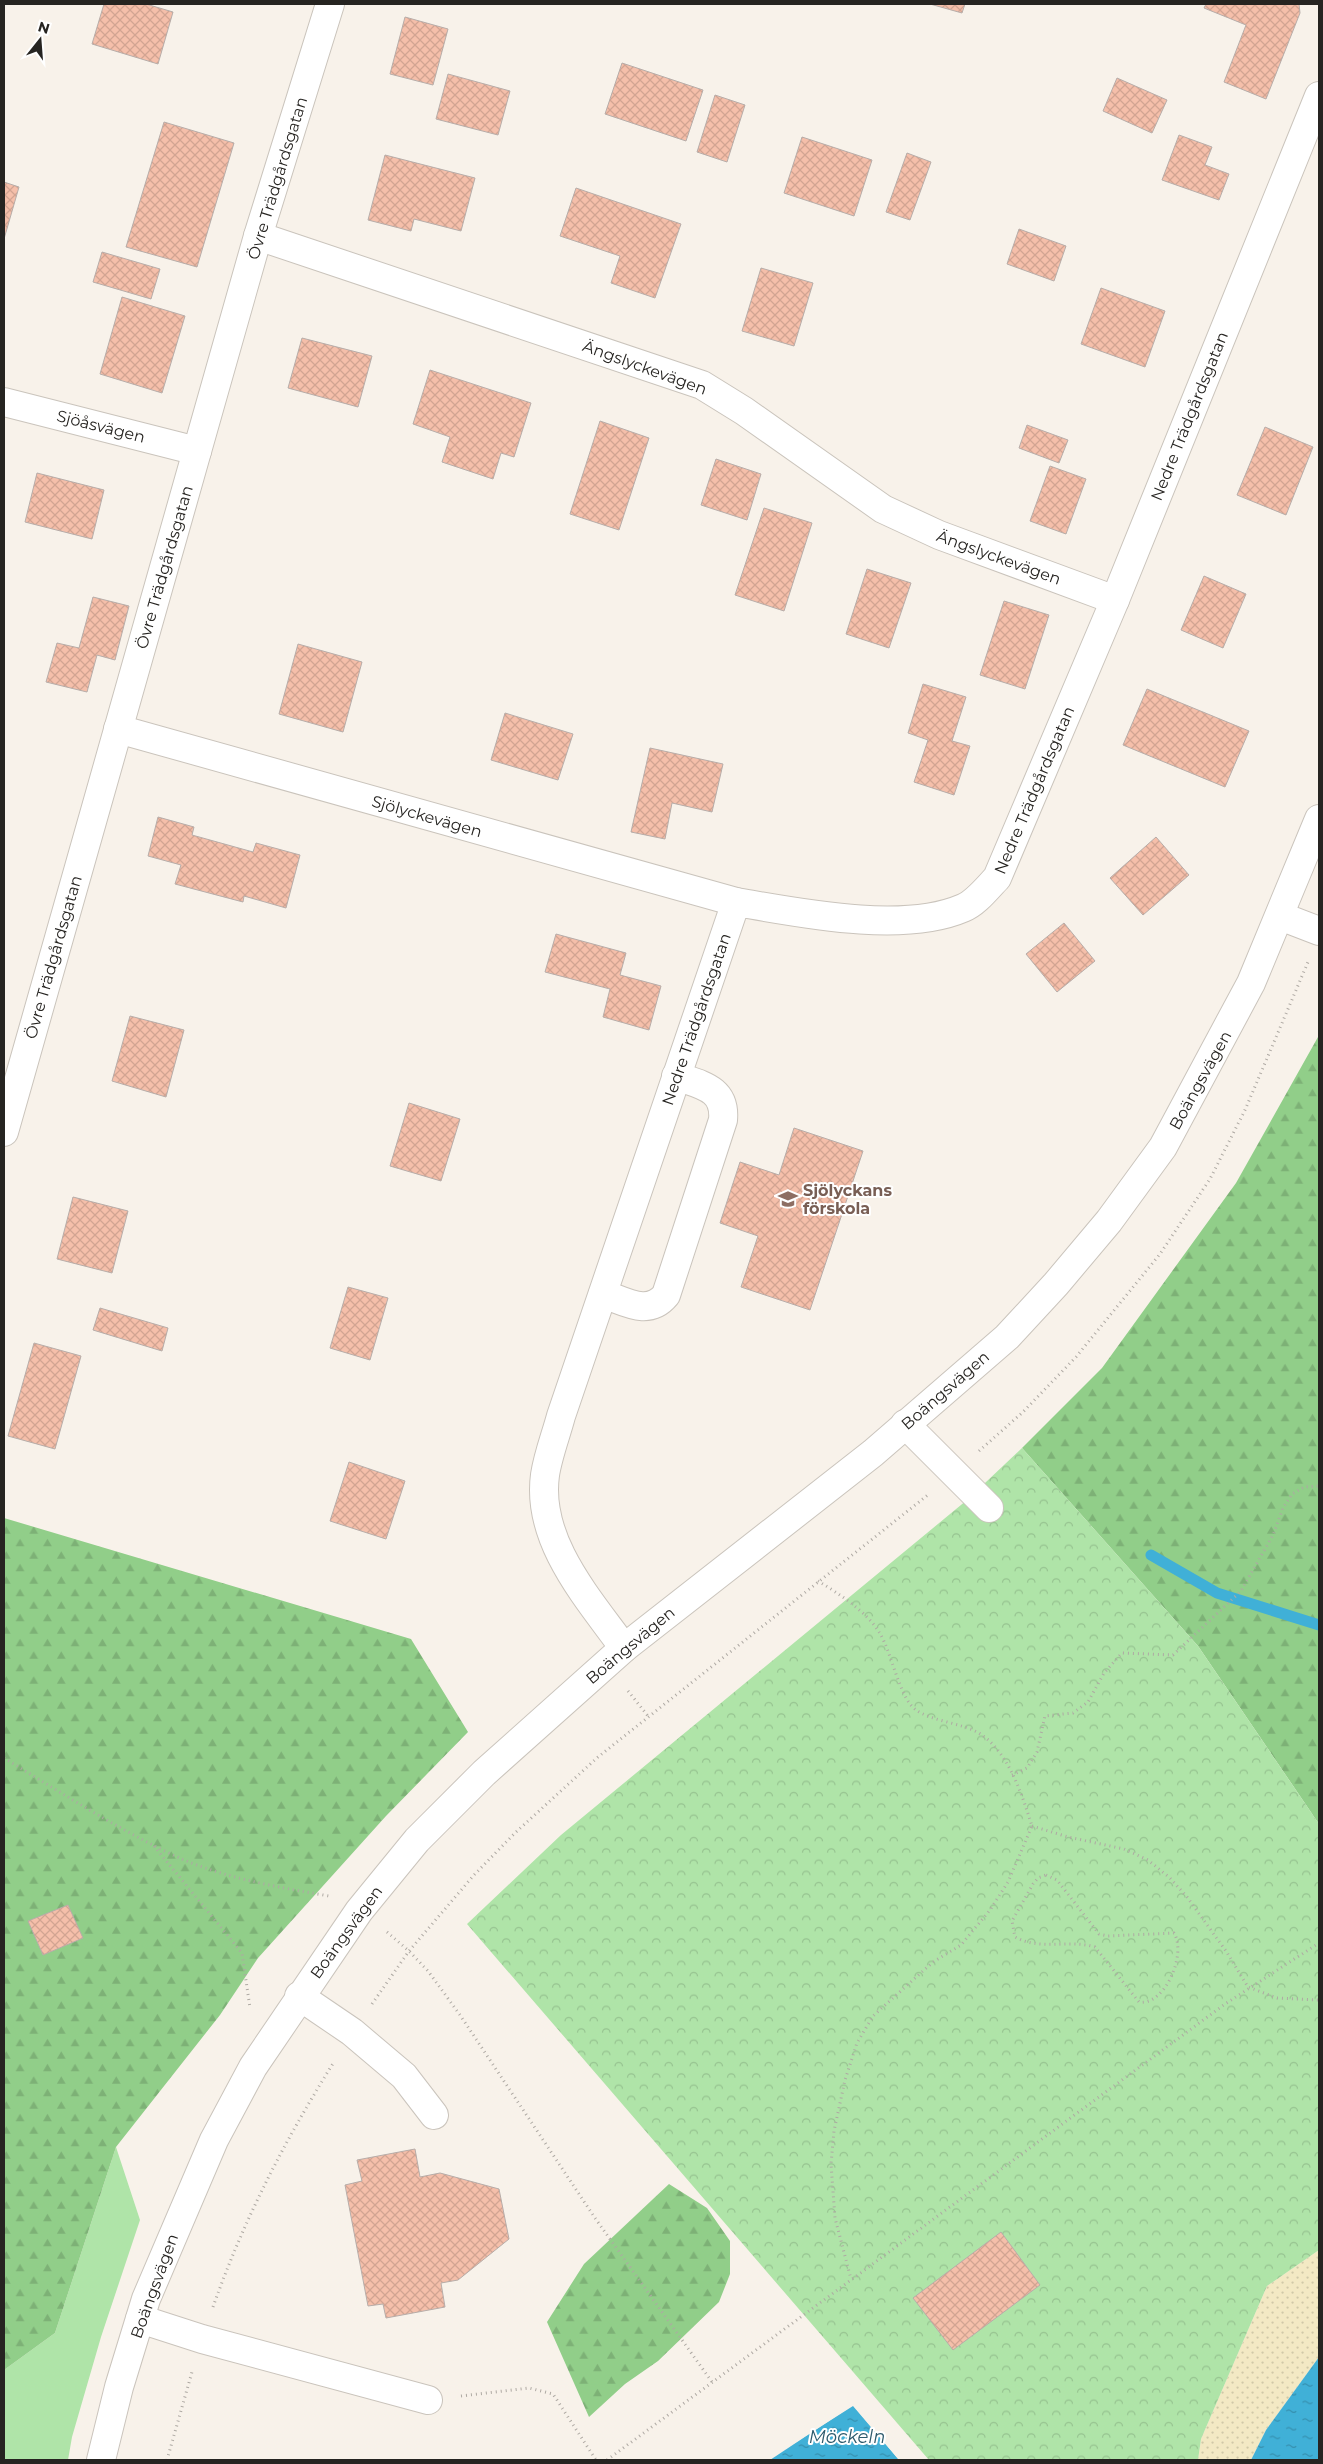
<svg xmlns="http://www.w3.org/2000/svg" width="1323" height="2464" font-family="Montserrat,sans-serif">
<defs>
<pattern id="forest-firs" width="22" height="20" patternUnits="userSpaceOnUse" patternTransform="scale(1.25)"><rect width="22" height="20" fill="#91ce89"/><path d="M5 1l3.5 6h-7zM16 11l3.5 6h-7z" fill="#7db176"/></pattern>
<pattern id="sand-dots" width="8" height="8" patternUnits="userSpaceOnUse" patternTransform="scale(1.25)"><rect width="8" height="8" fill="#f3e9c4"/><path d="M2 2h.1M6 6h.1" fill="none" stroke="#d0c8a8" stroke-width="1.8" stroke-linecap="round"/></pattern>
<pattern id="park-crowns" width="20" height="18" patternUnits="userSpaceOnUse" patternTransform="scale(1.25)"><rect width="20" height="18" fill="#afe4a8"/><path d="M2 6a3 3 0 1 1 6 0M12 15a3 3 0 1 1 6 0" fill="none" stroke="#96c390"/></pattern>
<pattern id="water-ripples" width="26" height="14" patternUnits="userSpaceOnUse" patternTransform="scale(1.25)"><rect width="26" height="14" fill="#40b0d7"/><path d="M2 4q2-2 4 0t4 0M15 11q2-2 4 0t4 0" fill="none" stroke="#358fae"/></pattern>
<pattern id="building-cross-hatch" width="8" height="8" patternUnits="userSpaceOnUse" patternTransform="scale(1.25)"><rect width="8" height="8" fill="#f5bfaa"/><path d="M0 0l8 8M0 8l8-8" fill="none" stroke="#d2a492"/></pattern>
</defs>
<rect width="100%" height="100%" fill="#f8f2ea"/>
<path fill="#afe4a8" d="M 116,2147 L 140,2220 L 101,2337 L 72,2437 L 68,2460 L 4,2460 L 4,2370 L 55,2333 Z"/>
<g fill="url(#forest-firs)">
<path d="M 1318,1037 L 1319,1037 L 1319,1824 L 1198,1646 L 1022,1448 L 1102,1368 L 1236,1183 Z"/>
<path d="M 4,1518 L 411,1639 L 468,1732 L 386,1816 L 258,1958 L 220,2015 L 116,2147 L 55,2333 L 4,2370 Z"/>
<path d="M 669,2184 L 707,2208 L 730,2241 L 730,2274 L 719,2302 L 658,2361 L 625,2384 L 589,2417 L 547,2322 L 584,2264 Z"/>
</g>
<path fill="url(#sand-dots)" d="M 1319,2250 L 1319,2357 L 1266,2430 L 1251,2460 L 1198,2460 L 1201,2439 L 1267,2286 Z"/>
<path fill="url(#park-crowns)" d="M 1022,1448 L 1198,1646 L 1319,1824 L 1319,2250 L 1267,2286 L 1201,2439 L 1198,2460 L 929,2460 L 467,1924 L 561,1835 L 967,1500 Z"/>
<g fill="url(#water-ripples)">
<path d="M 1319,2357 L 1319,2460 L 1251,2460 L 1266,2430 Z"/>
<path d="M 853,2405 L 899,2460 L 770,2460 Z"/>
</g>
<path fill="#f8f2ea" d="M 853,2403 L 901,2460 L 899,2460 L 853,2406 L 768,2460 Z"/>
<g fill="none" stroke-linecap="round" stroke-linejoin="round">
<path stroke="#40b0d7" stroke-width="11" d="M 1151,1555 L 1217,1593 L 1319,1625"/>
</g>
<g fill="url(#building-cross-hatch)" stroke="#b7ada9">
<path d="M 104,4 L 146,4 L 173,12 L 158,64 L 92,44 Z"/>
<path d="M 930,4 L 965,4 L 962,13 Z"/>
<path d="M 1206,4 L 1299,4 L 1300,13 L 1266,99 L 1224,82 L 1246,25 L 1204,8 Z"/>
<path d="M 405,17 L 448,29 L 433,85 L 390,74 Z"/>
<path d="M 622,63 L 703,90 L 686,141 L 605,114 Z"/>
<path d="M 448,74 L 510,91 L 498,135 L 436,119 Z"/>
<path d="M 1117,78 L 1167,100 L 1152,133 L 1103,111 Z"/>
<path d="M 715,95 L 745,105 L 727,162 L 697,152 Z"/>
<path d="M 164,122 L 234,143 L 197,267 L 126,247 Z"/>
<path d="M 1179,135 L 1212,147 L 1205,165 L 1229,174 L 1219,200 L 1162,180 Z"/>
<path d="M 802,137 L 872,160 L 854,216 L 784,193 Z"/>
<path d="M 907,153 L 931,162 L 910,220 L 886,212 Z"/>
<path d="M 385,155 L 475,178 L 461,231 L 414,219 L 411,231 L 368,220 Z"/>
<path d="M 4,182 L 19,187 L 4,239 Z"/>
<path d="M 576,188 L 681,224 L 655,298 L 611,283 L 620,256 L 560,236 Z"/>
<path d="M 1019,229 L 1066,246 L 1054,281 L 1007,264 Z"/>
<path d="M 102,252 L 160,269 L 151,299 L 93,282 Z"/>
<path d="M 761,268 L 813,283 L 794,346 L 742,331 Z"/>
<path d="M 1101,288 L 1165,311 L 1145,367 L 1081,344 Z"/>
<path d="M 122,297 L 185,316 L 162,393 L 100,374 Z"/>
<path d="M 302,338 L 372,356 L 358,407 L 288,388 Z"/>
<path d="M 430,370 L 531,403 L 514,457 L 501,453 L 493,479 L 442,462 L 450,437 L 413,424 Z"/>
<path d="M 600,421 L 649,438 L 619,530 L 570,514 Z"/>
<path d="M 1027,425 L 1068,440 L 1059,463 L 1019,448 Z"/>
<path d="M 1265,427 L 1313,447 L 1286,515 L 1237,495 Z"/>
<path d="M 716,459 L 761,474 L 747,520 L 701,505 Z"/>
<path d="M 1050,466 L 1086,479 L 1066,534 L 1030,521 Z"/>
<path d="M 37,473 L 104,490 L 92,539 L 25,522 Z"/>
<path d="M 764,508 L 812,523 L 784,611 L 735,595 Z"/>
<path d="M 867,569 L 911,583 L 889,648 L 846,634 Z"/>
<path d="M 1204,576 L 1246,594 L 1223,648 L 1181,630 Z"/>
<path d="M 93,597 L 129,606 L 115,660 L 97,655 L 87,692 L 46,682 L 57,643 L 79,648 Z"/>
<path d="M 1004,601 L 1049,615 L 1025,689 L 980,675 Z"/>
<path d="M 298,644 L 362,662 L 343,732 L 279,714 Z"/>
<path d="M 923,684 L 966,697 L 952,741 L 970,746 L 954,795 L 914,782 L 928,740 L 908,733 Z"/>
<path d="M 1147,689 L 1249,731 L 1225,787 L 1123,745 Z"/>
<path d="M 505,713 L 573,734 L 558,780 L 491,760 Z"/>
<path d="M 650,748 L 723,764 L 712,812 L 672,803 L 665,839 L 631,832 Z"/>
<path d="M 158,817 L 194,827 L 192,835 L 253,852 L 256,843 L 300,855 L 286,908 L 244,896 L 243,902 L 175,884 L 181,865 L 148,856 Z"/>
<path d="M 1156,837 L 1189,875 L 1143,915 L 1110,878 Z"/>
<path d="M 1064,923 L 1095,961 L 1057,992 L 1026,954 Z"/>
<path d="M 556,934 L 626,953 L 620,975 L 661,986 L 649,1030 L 603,1017 L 610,989 L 545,972 Z"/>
<path d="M 130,1016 L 184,1030 L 166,1097 L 112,1081 Z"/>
<path d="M 409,1103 L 460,1119 L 441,1181 L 390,1166 Z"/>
<path d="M 794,1128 L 863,1151 L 810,1310 L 741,1287 L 758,1236 L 720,1223 L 740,1162 L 779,1175 Z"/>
<path d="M 73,1197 L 128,1211 L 112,1273 L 57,1259 Z"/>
<path d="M 348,1287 L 388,1298 L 370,1360 L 330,1348 Z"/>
<path d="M 100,1308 L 168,1328 L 162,1351 L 93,1330 Z"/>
<path d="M 34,1343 L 81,1356 L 55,1449 L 8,1436 Z"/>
<path d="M 349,1462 L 405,1481 L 386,1539 L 330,1521 Z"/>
<path d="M 68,1905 L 83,1938 L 43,1955 L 28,1921 Z"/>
<path d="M 415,2149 L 420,2177 L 440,2173 L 499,2189 L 509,2239 L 458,2280 L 441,2283 L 445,2307 L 386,2318 L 383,2304 L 368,2306 L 345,2185 L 362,2181 L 357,2160 Z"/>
<path d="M 1001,2232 L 1040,2285 L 953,2350 L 913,2298 Z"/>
</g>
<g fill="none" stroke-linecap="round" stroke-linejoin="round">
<defs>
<g id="minor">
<path d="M 258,236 L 702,385 L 744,411 L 883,509 L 939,535 L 1115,600"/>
<path d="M 4,402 L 197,451"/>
<path d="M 118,729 L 736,902"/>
<path d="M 1280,916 L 1319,931"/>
<path d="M 4,1132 L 258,236 L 330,4"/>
<path d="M 603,1294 C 625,1301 648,1317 666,1295 L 723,1120 C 726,1088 701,1085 676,1076"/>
<path d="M 905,1424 L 989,1508"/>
<path d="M 624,1648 C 588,1598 536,1541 545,1475 C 548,1455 556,1435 561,1416 L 736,902 C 800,913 903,934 963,908 C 976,903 988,887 997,878 L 1115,600 L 1319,96"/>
<path d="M 299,1996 L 352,2032 L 404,2076 L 434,2115"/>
<path d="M 140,2319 L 202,2339 L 428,2400"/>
<path d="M 101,2460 L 119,2387 L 146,2299 L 214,2140 L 253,2067 L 359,1911 L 417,1840 L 484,1773 L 624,1648 L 873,1453 L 1007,1337 L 1056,1284 L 1109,1221 L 1163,1147 L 1251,983 L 1319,819"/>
</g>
</defs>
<use href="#minor" stroke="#cac4bc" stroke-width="30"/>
<g stroke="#aea9a3" stroke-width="3" stroke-dasharray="1 4" stroke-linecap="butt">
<path d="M 979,1451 L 1023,1412 L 1076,1357 L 1160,1254 L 1210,1179 L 1245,1110 L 1308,962"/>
<path d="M 818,1581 C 838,1593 867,1612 879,1632 C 892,1652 899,1698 916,1710 C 932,1721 960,1723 977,1732 C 1008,1749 1022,1795 1032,1826 L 1008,1882 L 990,1910 L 961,1945 L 933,1962 L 873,2016 L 857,2043 L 845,2080 L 834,2131 L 831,2164 L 835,2218 L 851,2279"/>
<path d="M 628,1691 L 648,1716"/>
<path d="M 4,1758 C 60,1792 116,1828 175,1856 C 223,1878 277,1887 329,1896"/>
<path d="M 1012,1775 L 1027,1768 L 1037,1752 L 1045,1716 L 1073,1713 L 1088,1702 L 1104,1673 L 1122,1653 L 1173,1655 L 1241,1591 L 1273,1535 L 1283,1508 L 1292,1494 L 1304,1487 L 1319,1486"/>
<path d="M 1032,1826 L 1068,1837 L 1124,1849 L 1148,1860 L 1170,1878 L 1187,1897 L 1226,1951 L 1248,1987 L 1277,1998 L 1319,2000"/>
<path d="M 154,1846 L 242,1953 L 250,2008"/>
<path d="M 1046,1875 L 1057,1880 L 1099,1934 L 1108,1936 L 1174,1933 C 1187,1954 1165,2006 1139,2002 L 1095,1947 C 1068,1939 1040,1951 1015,1937 L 1012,1921 L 1033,1884 L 1038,1878 Z"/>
<path d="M 387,1932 L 409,1951 L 428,1971 L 460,2015 L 595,2218 L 712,2382"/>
<path d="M 372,2004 L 409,1951 L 474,1875 L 515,1833 L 598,1757 L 929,1494"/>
<path d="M 213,2307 C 244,2219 285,2140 334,2062"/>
<path d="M 461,2396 L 529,2388 L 553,2394 L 596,2460"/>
<path d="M 167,2460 L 192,2372"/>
<path d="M 607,2460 L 1225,2004 L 1319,1943"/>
</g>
<use href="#minor" stroke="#fff" stroke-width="28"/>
</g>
<defs>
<symbol id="school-bare" viewBox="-9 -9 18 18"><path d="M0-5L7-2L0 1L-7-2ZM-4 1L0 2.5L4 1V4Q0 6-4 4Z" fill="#8d6e63" stroke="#fff" stroke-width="2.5" paint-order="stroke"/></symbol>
</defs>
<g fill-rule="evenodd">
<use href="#school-bare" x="774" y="1185" width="28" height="28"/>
</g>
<g text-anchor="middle" stroke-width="4" stroke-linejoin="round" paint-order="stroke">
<g font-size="16" fill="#262421" stroke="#fff">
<text transform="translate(277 178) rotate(-73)" y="6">Övre Trädgårdsgatan</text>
<text transform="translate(645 367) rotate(20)" y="6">Ängslyckevägen</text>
<text transform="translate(1189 416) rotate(-68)" y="6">Nedre Trädgårdsgatan</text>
<text transform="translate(101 426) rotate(14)" y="6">Sjöåsvägen</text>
<text transform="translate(999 557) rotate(20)" y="6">Ängslyckevägen</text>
<text transform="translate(164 567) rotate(-74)" y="6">Övre Trädgårdsgatan</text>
<text transform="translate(1034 790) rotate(-67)" y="6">Nedre Trädgårdsgatan</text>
<text transform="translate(427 816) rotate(16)" y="6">Sjölyckevägen</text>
<text transform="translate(53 957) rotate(-74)" y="6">Övre Trädgårdsgatan</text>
<text transform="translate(696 1019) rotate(-71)" y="6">Nedre Trädgårdsgatan</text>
<text transform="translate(1200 1080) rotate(-61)" y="6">Boängsvägen</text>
<text transform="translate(945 1390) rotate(-41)" y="6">Boängsvägen</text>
<text transform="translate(630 1645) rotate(-40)" y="6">Boängsvägen</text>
<text transform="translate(346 1932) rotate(-54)" y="6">Boängsvägen</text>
<text transform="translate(154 2286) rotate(-70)" y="6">Boängsvägen</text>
</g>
<g font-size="16" font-weight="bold" fill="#785e54" stroke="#fff" text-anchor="start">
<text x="803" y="1196">Sjölyckans<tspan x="803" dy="18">förskola</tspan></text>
</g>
<g font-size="18" font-style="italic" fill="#2d5a6c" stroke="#fff">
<text x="847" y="2443">Möckeln</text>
</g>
</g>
<rect width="1323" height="2464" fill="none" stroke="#262421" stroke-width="10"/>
<g transform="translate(40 40) rotate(17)" stroke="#ffffff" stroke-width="4" paint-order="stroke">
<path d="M0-4L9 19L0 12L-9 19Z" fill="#262421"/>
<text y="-8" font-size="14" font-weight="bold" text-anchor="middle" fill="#262421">N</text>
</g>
</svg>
